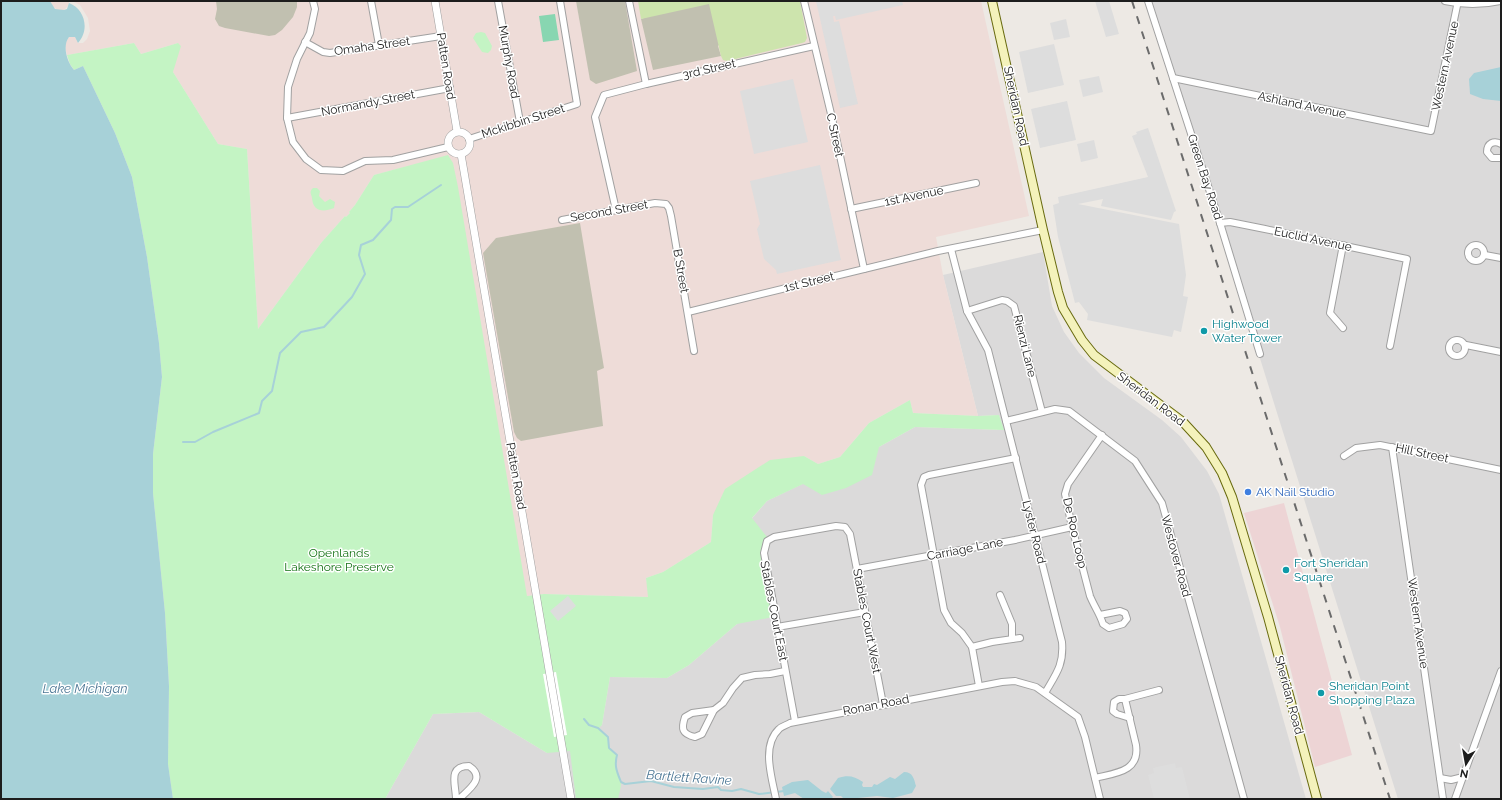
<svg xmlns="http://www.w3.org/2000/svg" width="1502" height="800" font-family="Raleway,sans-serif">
<rect width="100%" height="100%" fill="#ede9e4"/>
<g fill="#dbdada">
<path d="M 1148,1 L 1501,1 L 1501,799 L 1398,799 Z"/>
<path d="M 1043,252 L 1052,306 L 1064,332 L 1079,353 L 1104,378 L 1162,420 L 1181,437 L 1207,471 L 1219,494 L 1306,799 L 385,799 L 433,714 L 479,712 L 547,753 L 602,725 L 610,677 L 667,678 L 689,665 L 737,624 L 748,523 L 767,501 L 879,447 L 915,427 L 1003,430 L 999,415 L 978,416 L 943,275 Z"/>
</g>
<path fill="#edd4d5" d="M 1284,503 L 1352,755 L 1315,767 L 1280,627 L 1244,513 Z"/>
<g fill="#eedcd8">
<path d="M 50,1 L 69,1 L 69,5 L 64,10 L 59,11 L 52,6 Z"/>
<path d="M 72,1 L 981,1 L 1029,216 L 936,237 L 943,275 L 978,416 L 913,413 L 910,400 L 869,423 L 840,457 L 818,464 L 804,456 L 713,515 L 711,542 L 663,572 L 646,578 L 649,597 L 544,594 L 527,596 L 372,622 L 447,156 L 374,175 L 355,205 L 349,212 L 350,213 L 346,217 L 345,216 L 321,243 L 258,329 L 247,149 L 218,144 L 173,72 L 178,43 L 141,54 L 134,43 L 67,55 L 65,46 L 66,41 L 69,37 L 75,37 L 78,43 L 83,43 L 87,39 L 90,31 L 88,18 L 80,5 Z"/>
</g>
<g fill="#c1c0b0">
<path d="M 216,1 L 297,1 L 297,7 L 293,17 L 282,30 L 275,35 L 269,36 L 225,28 L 219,26 L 215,19 L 217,9 Z"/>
<path d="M 576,1 L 625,1 L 637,71 L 596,84 L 590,80 Z"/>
<path d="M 644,1 L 760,1 L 718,46 L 721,56 L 653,70 L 641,19 L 647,17 Z"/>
<path d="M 580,223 L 604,368 L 597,371 L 603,426 L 521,441 L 517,438 L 514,432 L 483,253 L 496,238 Z"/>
</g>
<path fill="#cde4ad" d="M 638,1 L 800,1 L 807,38 L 805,42 L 802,43 L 727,61 L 723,60 L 721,56 L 709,4 L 641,19 Z"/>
<g fill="#c4f4c4">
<path d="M 481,32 L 485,33 L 492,46 L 491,50 L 488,53 L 482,52 L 473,38 L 476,33 Z"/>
<path d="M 134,43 L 141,54 L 178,43 L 181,46 L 173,72 L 218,144 L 247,149 L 258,329 L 321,243 L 345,216 L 346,217 L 350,213 L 349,212 L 355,205 L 374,175 L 448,155 L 453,163 L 458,187 L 527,596 L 544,594 L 648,597 L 646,578 L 663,572 L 711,542 L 713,515 L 725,489 L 770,460 L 804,456 L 818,464 L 840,457 L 869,423 L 910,400 L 913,413 L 978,416 L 999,415 L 1004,430 L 915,427 L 879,447 L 872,475 L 846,488 L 822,495 L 803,484 L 767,501 L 752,518 L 767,537 L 763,541 L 761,551 L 773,617 L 737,624 L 689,665 L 667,678 L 610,677 L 602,725 L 599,728 L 608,737 L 609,748 L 617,755 C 612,771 621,772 621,783 C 621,788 619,794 618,799 L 576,799 L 570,751 L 547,753 L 479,712 L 433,714 L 385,799 L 173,799 L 168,764 L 169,686 L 165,613 L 153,493 L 153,454 L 162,377 L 159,343 L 147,257 L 132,177 L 115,133 L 83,66 L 74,70 L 70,64 L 67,55 Z"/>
<path d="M 313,188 L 317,188 L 320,191 L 319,196 L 325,202 L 330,199 L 335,202 L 334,208 C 322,213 313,211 312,198 C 311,193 309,192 313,188 Z"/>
</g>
<path fill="#88d6b1" d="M 555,14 L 559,40 L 543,42 L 539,16 Z"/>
<g fill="#ddd">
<path d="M 816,1 L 902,1 L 903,5 L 836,20 L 835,16 L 833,16 L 834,22 L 839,21 L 858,104 L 840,108 Z"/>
<path d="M 1095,1 L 1109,1 L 1119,34 L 1106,37 Z"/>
<path d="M 1066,19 L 1070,37 L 1054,40 L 1050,23 Z"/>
<path d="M 1054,44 L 1064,85 L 1028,93 L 1019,52 Z"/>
<path d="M 1099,76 L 1103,92 L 1083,97 L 1079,80 Z"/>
<path d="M 793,79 L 808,142 L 754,154 L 740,91 Z"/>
<path d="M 1067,101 L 1076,140 L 1040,148 L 1031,109 Z"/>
<path d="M 1148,128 L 1176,211 L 1174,212 L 1171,220 L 1101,206 L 1103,199 L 1078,204 L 1179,224 L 1186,275 L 1183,296 L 1188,297 L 1181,332 L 1174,330 L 1172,337 L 1087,320 L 1088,314 L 1079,302 L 1075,303 L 1058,237 L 1053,205 L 1059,203 L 1058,197 L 1148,177 L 1132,136 L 1137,134 L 1136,132 Z"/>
<path d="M 1094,140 L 1098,158 L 1081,162 L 1077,144 Z"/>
<path d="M 820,165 L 841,260 L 777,274 L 776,270 L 764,259 L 757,229 L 760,224 L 750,181 Z"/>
<path d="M 568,596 L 576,606 L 558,621 L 550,611 Z"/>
<path d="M 1175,763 L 1176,768 L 1182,767 L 1190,799 L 1154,799 L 1148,775 L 1154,773 L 1153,768 Z"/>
</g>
<g fill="#a7d1d8">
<path d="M 1,1 L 50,1 L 55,9 L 64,10 L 67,9 L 69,3 C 85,9 90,30 78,43 L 75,37 L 69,37 C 62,46 67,62 74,70 L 83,66 L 115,133 L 132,177 L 147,257 L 159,343 L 162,377 L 153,454 L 153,493 L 165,613 L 169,686 L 168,764 L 173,799 L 1,799 Z"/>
<path d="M 1501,67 L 1501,101 L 1483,99 L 1470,94 L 1469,79 L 1474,73 Z"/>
<path d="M 904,772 C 913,772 914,779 916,786 L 912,793 L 893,798 L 877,796 L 848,799 L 843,798 L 841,796 L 836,796 L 830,789 L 838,778 C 848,775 854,776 863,782 L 862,785 L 863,787 L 872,787 L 874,784 L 877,785 L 890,777 L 895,779 Z"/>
<path d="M 808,780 L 822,791 L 826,793 L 828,791 L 833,797 L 831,799 L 804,799 L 795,793 L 784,796 L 782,787 L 792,782 Z"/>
</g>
<path fill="#fff" d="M 556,672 L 567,735 L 554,737 L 543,674 Z"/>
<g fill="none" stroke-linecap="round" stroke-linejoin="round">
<g stroke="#a7d1d8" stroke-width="2">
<path d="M 183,442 L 195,442 L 213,432 L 259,413 L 262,401 L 272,391 L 280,353 L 301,332 L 324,327 L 352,297 L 365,274 L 359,255 L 361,245 L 373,240 L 391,220 L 392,209 L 395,207 L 408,207 L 441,185"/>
<path d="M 584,719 L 589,725 L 598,728 L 608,737 L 609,748 L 617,755 C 614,766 617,772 621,782 L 625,784 L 651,781 L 674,787 L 703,789 L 718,787 L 721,790 L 732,791 L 741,789 L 759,794 L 784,791"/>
</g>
<defs>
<g id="minor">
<path d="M 313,1 L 315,9 L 310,33 L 297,59 L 288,87 L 287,118 L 293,142 L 306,159 L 321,170 L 343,171 L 365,161 L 393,160 L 448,147"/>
<path d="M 371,1 L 379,45"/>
<path d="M 498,1 L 520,122"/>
<path d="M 629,1 L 646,84"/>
<path d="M 804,1 L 832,118 L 864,269"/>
<path d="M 1148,1 L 1220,223 L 1260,354"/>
<path d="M 1445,1 C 1463,5 1482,5 1500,1"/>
<path d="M 305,42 L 323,52 L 330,53 L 441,36"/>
<path d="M 1173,78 L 1431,131 L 1458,1"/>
<path d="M 287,118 L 450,88"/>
<path d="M 469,139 L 577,104 L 560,1"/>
<path d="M 1501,144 C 1494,140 1487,143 1487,152 L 1492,158 L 1501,158"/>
<path d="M 851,209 L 976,183"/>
<path d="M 616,210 L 595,117 L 604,95 L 646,84 L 814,46"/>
<path d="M 562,220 L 655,203 L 666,204 L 669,208 L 671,216 L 694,351"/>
<path d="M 1220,223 L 1230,222 L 1265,229 L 1407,259 L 1390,346"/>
<circle cx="1476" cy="253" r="8"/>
<path d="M 1343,245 L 1330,313 L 1343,328"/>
<path d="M 951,249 L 967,311 L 988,350 L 1062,642 C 1064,665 1056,674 1045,693"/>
<path d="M 1485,255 L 1501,258"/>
<path d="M 967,311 L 1002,300 L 1007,301 L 1014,306 L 1042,412"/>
<path d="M 688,312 L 938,251 L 1043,230"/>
<circle cx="1457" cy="348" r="8"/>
<path d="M 1466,345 L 1501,352"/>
<path d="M 1006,421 L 1055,409 L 1069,411 L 1135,461 L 1162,503 L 1244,799"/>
<path d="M 1392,447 L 1443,799"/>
<path d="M 1344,456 L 1356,448 L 1380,445 L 1501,470"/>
<path d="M 857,569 L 1015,540 L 1072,527"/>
<path d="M 1000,595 L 1012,624 L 1012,639"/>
<path d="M 1100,615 L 1120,611 L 1125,613 L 1127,619 L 1123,624 L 1109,628 L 1103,624 C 1100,614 1094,606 1090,596 L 1072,527 L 1065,494 L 1068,484 L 1102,435"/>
<path d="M 777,627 L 865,612"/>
<path d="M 972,647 L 992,642 L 1020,638"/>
<path d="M 979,686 L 972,647 L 962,633 L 951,623 L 944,610 L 921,485 L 924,477 L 929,475 L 1016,458"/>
<path d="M 1125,699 L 1119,699 L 1114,702 L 1113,711 L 1117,714 L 1130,718"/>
<path d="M 714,710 L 702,734 L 695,737 C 682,734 681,729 685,717 L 692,713 Z"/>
<path d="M 714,710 L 723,703 L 733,688 L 742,678 L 755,675 L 770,674 L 785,671"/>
<path d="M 795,721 L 764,553 L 767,541 L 774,537 L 836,526 L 845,527 L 850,534 L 883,704"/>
<path d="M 1095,778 C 1115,773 1140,772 1136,745 L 1125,699 L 1159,690"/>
<path d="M 1440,778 L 1451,780 L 1463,777"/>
<path d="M 456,799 C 456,785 447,766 469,766 C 487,778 468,790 459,799"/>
<path d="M 776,799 C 772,778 761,746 779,729 C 782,726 787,725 790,723 L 1002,682 L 1015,681 L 1036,687 L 1078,717 L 1085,737 L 1100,799"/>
<path d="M 1455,799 L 1501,671"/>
</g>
<g id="tertiary">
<path d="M 435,1 L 457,131"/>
<circle cx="459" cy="143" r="11"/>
<path d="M 461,154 L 571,799"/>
</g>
<path id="secondary" d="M 992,1 L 1043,230 L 1058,292 L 1063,308 L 1082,340 L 1094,355 L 1183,422 L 1206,447 L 1222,473 L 1232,497 L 1268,617 L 1317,799"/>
</defs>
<use href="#minor" stroke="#a1a1a1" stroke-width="8"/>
<use href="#tertiary" stroke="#a1a1a1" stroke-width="8"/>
<use href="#secondary" stroke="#686a0e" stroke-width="10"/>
<use href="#minor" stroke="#fff" stroke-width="6"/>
<use href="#tertiary" stroke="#fff" stroke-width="7"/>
<use href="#secondary" stroke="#f4f2bb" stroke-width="8"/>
<path stroke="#6b6b6b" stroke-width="2" stroke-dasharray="8 8" stroke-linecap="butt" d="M 1132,1 L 1390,799"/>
</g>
<g fill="#0f9aa8" stroke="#fff" stroke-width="1.5">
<circle cx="1204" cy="331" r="4"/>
<circle cx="1286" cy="570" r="4"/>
<circle cx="1321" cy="693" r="4"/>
</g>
<circle fill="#3f7fe0" stroke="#fff" stroke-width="1.5" cx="1248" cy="492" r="4"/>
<g text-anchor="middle" stroke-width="3" stroke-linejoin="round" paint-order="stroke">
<g font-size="12" fill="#1d1d1d" stroke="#fff">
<text transform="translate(372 46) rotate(-8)" y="4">Omaha Street</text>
<text transform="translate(509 62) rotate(80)" y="4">Murphy Road</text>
<text transform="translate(446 66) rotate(81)" y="4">Patten Road</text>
<text transform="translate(1445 66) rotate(-78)" y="4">Western Avenue</text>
<text transform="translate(709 69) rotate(-13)" y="4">3rd Street</text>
<text transform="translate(368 103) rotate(-11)" y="4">Normandy Street</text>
<text transform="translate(1302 105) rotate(12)" y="4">Ashland Avenue</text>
<text transform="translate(1016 106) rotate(78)" y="4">Sheridan Road</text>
<text transform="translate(523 121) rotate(-18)" y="4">Mckibbin Street</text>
<text transform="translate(835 135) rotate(78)" y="4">C Street</text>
<text transform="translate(1205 177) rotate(72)" y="4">Green Bay Road</text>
<text transform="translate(914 196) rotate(-12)" y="4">1st Avenue</text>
<text transform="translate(609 211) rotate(-10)" y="4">Second Street</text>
<text transform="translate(1313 239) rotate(12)" y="4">Euclid Avenue</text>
<text transform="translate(681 271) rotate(80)" y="4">B Street</text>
<text transform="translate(809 282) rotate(-14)" y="4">1st Street</text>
<text transform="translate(1025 346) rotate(76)" y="4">Rienzi Lane</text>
<text transform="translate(1151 399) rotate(37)" y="4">Sheridan Road</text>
<text transform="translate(1422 453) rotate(12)" y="4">Hill Street</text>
<text transform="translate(516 476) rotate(80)" y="4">Patten Road</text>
<text transform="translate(1034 532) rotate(76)" y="4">Lyster Road</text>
<text transform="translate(1075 533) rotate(77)" y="4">De Roo Loop</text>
<text transform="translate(965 549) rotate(-11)" y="4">Carriage Lane</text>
<text transform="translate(1176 556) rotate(75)" y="4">Westover Road</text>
<text transform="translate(774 611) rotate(79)" y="4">Stables Court East</text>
<text transform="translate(867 621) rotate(79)" y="4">Stables Court West</text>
<text transform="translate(1418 623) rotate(82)" y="4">Western Avenue</text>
<text transform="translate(1289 695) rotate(75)" y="4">Sheridan Road</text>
<text transform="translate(876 705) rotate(-11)" y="4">Ronan Road</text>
</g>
<g font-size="12" fill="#0d838f" stroke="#fff" text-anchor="start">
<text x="1212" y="328">Highwood<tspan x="1212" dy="14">Water Tower</tspan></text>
<text x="1294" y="567">Fort Sheridan<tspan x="1294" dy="14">Square</tspan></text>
<text x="1329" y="690">Sheridan Point<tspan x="1329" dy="14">Shopping Plaza</tspan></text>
</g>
<g font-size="12" fill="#366cbe" stroke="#fff" text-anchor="start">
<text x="1256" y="496">AK Nail Studio</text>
</g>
<g font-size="12" fill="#147214" stroke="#fff">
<text x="339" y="557">Openlands<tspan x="339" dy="14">Lakeshore Preserve</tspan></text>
</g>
<g font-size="13" font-style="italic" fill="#4c7795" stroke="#fff">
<text x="85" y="693">Lake Michigan</text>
<text transform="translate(689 777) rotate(4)" y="5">Bartlett Ravine</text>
</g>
</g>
<rect width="1502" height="800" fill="none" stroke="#1d1d1d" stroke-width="4"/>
<g transform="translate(1466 764) rotate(191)" stroke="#ffffff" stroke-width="3" paint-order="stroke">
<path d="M0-3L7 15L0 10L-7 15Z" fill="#1d1d1d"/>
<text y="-6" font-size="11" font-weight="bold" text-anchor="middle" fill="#1d1d1d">N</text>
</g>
</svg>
